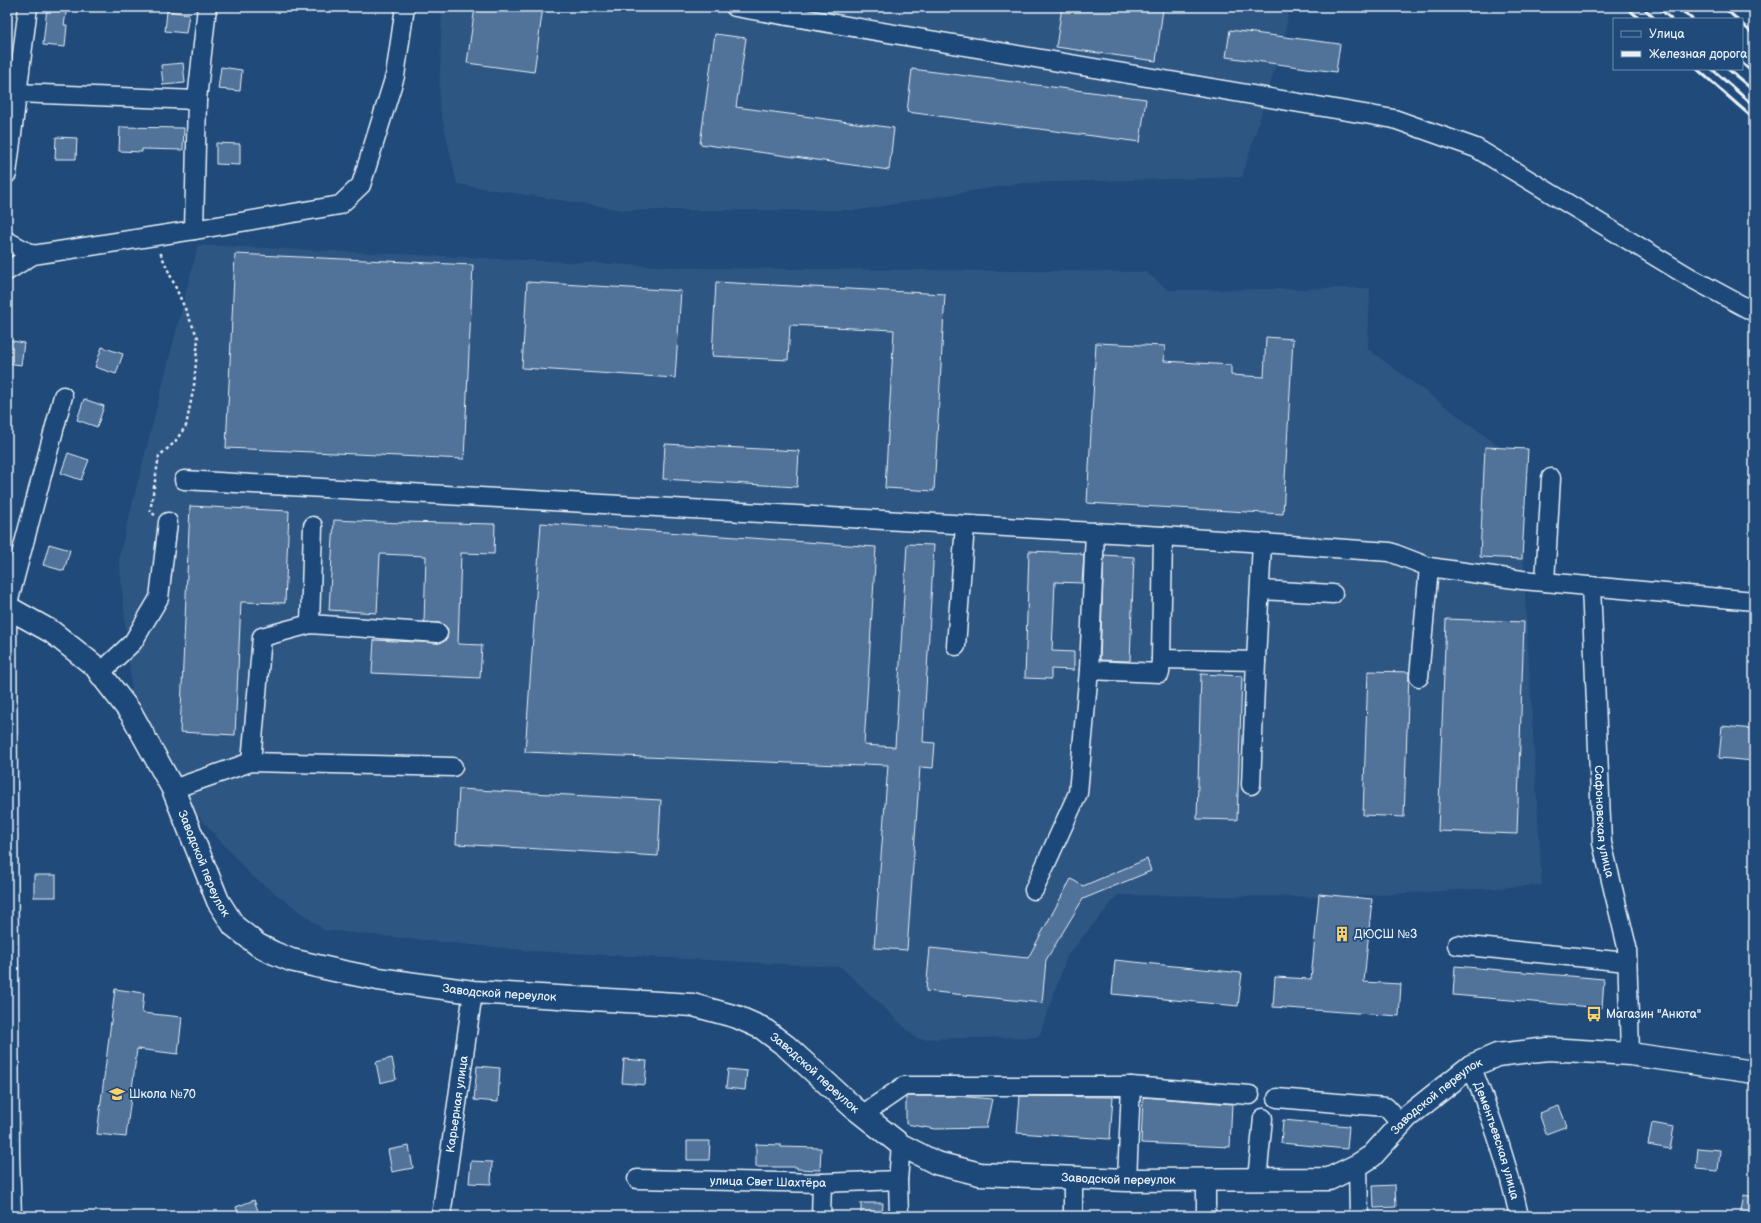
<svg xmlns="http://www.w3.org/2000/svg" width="1761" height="1223" font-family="'Balsamiq Sans',sans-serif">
<rect width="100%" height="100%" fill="#1f4a7a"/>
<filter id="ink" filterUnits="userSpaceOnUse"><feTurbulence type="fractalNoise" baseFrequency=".025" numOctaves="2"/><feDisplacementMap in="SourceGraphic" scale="8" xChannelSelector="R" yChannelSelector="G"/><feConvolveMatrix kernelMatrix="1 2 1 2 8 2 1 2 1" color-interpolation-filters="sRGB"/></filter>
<g filter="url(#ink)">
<g fill="#2e5683">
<path d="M 442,7 L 1289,7 L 1285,35 L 1242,177 L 1020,183 L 860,210 L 623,210 L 457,184 L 439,104 Z"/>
<path d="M 198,245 L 699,268 L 1146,272 L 1168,290 L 1370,288 L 1368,349 L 1519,461 L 1526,613 L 1542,885 L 1342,897 L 1118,895 L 1067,956 L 1039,1037 L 917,1039 L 841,967 L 532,951 L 324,930 L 251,875 L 137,747 L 119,556 Z"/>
</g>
<g fill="#517399" stroke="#e8f1f8">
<path d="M 47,7 L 67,7 L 64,25 L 67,25 L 65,47 L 43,45 Z"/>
<path d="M 475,7 L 543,7 L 534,72 L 467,63 Z"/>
<path d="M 1062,7 L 1149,7 L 1163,9 L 1156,61 L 1056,47 Z"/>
<path d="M 167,11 L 189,14 L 186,33 L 165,31 Z"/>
<path d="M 1230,30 L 1340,44 L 1336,72 L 1226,57 Z"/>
<path d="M 715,34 L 746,38 L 736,107 L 894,128 L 889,170 L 700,144 Z"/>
<path d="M 183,63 L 185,83 L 163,85 L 161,65 Z"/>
<path d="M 221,67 L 242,70 L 240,91 L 218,89 Z"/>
<path d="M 912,69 L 1146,99 L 1140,142 L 907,112 Z"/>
<path d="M 120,127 L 184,128 L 183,150 L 142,149 L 142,152 L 119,151 Z"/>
<path d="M 56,137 L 77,138 L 76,159 L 55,159 Z"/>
<path d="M 216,143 L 240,144 L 240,165 L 216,164 Z"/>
<path d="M 235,254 L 473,265 L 464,459 L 226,448 Z"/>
<path d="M 527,282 L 681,291 L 675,378 L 522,368 Z"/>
<path d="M 716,282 L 945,294 L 934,491 L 885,488 L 894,330 L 790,325 L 788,360 L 712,356 Z"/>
<path d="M 1266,337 L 1293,339 L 1283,514 L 1087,503 L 1096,343 L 1165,346 L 1164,361 L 1231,365 L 1231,375 L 1264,377 Z"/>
<path d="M 7,340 L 24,343 L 21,365 L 7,363 Z"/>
<path d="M 102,347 L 123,354 L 116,374 L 95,367 Z"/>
<path d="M 84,399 L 104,406 L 97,427 L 77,420 Z"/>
<path d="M 665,444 L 799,451 L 797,487 L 663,479 Z"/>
<path d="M 1485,447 L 1528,449 L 1522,559 L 1480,557 Z"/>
<path d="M 68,453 L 89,460 L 81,480 L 61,473 Z"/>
<path d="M 190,506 L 289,511 L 285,603 L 241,602 L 235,735 L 180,732 Z"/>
<path d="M 334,520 L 402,523 L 402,522 L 495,524 L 494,554 L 461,553 L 458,644 L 482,645 L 480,678 L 372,673 L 374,640 L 438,643 L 443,642 L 447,639 L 448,629 L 444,625 L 439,623 L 424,622 L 426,556 L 380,554 L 377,613 L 329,610 Z"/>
<path d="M 541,523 L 876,547 L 864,745 L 895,747 L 907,544 L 934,545 L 923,742 L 935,743 L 933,768 L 920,767 L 907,950 L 874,948 L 888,765 L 863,764 L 863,766 L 525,752 Z"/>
<path d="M 49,544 L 70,550 L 64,571 L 43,565 Z"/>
<path d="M 1029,551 L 1080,553 L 1080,554 L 1084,555 L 1082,583 L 1055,582 L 1052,651 L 1074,652 L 1074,670 L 1051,669 L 1051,679 L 1025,678 Z"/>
<path d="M 1104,555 L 1134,557 L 1130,661 L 1100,660 Z"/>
<path d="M 1446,619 L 1524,622 L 1517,834 L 1438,831 Z"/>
<path d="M 1368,671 L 1409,672 L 1404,817 L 1363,815 Z"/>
<path d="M 1201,674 L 1242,676 L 1237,820 L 1197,819 Z"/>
<path d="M 1722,726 L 1754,729 L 1754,761 L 1719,758 Z"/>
<path d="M 459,789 L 661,800 L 658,856 L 456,844 Z"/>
<path d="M 1147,859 L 1151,871 L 1083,899 L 1046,960 L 1042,1003 L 926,991 L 930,948 L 1028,958 L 1071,879 L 1083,886 Z"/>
<rect x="34" y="875" width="22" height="22"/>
<path d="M 1319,894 L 1372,899 L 1364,982 L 1401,984 L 1399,1016 L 1273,1007 L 1275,977 L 1311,979 Z"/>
<path d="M 1115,960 L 1242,973 L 1238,1006 L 1112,994 Z"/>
<path d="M 1455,966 L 1604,979 L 1602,1008 L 1453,995 Z"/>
<path d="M 115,989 L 144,993 L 142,1013 L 182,1017 L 178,1054 L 137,1049 L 126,1137 L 97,1134 Z"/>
<path d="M 392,1058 L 396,1079 L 380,1083 L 376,1062 Z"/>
<path d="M 624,1059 L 647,1061 L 645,1085 L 622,1083 Z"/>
<path d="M 477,1066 L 500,1068 L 498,1102 L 474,1100 Z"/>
<path d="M 728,1069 L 747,1071 L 745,1090 L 726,1088 Z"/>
<path d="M 907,1096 L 956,1096 L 992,1099 L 986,1128 L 935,1129 L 906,1124 L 906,1097 Z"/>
<path d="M 1020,1096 L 1113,1097 L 1110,1139 L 1017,1133 Z"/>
<path d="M 1143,1097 L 1232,1104 L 1230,1147 L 1141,1143 Z"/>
<path d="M 1559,1106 L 1567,1126 L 1546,1134 L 1539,1113 Z"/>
<path d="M 1283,1120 L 1349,1126 L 1347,1149 L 1281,1143 Z"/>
<path d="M 1652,1123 L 1674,1127 L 1670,1149 L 1648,1145 Z"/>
<path d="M 687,1141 L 710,1141 L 709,1160 L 687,1160 Z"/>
<path d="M 756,1144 L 781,1145 L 781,1147 L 821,1148 L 820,1170 L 797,1169 L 797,1167 L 756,1167 Z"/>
<path d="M 409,1146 L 413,1168 L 392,1172 L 388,1150 Z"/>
<path d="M 1698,1148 L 1720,1150 L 1718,1171 L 1696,1169 Z"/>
<path d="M 471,1161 L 492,1162 L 491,1184 L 469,1183 Z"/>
<path d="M 1395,1185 L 1396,1207 L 1374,1208 L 1373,1186 Z"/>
<path d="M 1744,1195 L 1754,1197 L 1754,1216 L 1740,1216 Z"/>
<path d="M 254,1200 L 260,1216 L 239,1216 L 236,1207 Z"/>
<path d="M 861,1203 L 883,1203 L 882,1216 L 861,1216 Z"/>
</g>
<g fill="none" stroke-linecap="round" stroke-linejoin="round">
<defs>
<g id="minor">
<path d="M 735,7 L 1394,119 L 1476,148 L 1691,278 L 1754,312"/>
<path d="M 16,93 L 197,100 L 207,7"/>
<path d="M 7,174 L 28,7"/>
<path d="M 194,230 L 197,100"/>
<path d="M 7,241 L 33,255"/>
<path d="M 7,271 L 33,255 L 194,230 L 340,205 L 361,185 L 395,76 L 405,7"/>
<path d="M 184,480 L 1163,536 L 1390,552 L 1429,567 L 1522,580 L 1754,601"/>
<path d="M 1095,532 L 1089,670 L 1160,673 L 1161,659"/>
<path d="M 1163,536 L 1161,659 L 1256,661 L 1251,785"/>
<path d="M 1545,582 L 1551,478"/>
<path id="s1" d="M 1591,586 L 1602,843 L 1627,947 L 1630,1054"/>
<path d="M 1260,590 L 1333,594"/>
<path d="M 310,624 L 313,526"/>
<path d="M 956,646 L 965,525"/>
<path d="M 1256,661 L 1262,543"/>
<path d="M 100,673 L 133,642 L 159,598 L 168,522"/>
<path d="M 1419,677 L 1429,567"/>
<path d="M 251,762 L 262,637 L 310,624 L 438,633"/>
<path d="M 173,789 L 251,762 L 453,767"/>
<path d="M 1034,890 L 1078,793 L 1089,670"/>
<path d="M 1457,945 L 1627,962"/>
<path id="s2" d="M 1471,1066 C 1491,1115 1508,1165 1519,1216"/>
<path d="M 1277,1098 L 1386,1107 L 1401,1124"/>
<path d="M 862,1115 L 904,1086 L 1131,1086 L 1250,1095"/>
<path d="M 1358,1165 L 1359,1216"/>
<path id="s3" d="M 637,1179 L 822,1183 L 898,1180"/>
<path d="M 1127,1180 L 1131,1086"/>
<path d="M 1257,1180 L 1263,1118"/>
<path d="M 12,1216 L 10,1155 L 7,607 L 63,396"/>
<path id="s4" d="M 441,1216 L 473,992"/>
<path d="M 821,1216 L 822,1183"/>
<path d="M 899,1216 L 898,1180 L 901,1145"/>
<path d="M 1073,1216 L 1073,1178"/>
<path d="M 1206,1216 L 1206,1180"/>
</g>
<g id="major">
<path id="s5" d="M 7,607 L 52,632 L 96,667 L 100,673 L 131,713 L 173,789 L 218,901 L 234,926 L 258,945 L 274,953 L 291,960 L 334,970 L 378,979 L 473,992 L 693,1005 L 737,1017 L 762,1028 L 786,1046 L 853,1107 L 901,1145 L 936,1163 L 980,1174 L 1127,1180 L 1329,1179 L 1358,1165 L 1372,1156 L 1407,1117 L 1471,1066 L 1497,1055 L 1548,1049 L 1630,1054 L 1754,1072"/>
</g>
</defs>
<use href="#minor" stroke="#e8f1f8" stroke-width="21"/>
<use href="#major" stroke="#e8f1f8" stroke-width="25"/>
<path stroke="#e8f1f8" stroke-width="2.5" stroke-dasharray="3 3" stroke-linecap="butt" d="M 155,515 L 150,512 L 159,456 L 174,443 L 186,426 L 194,386 L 198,338 L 160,252"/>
<use href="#minor" stroke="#1f4a7a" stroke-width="18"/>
<use href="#major" stroke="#1f4a7a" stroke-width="22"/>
<g stroke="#e8f1f8" stroke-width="3">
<path d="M 1626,7 L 1640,19"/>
<path d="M 1643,7 L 1655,19"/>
<path d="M 1658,7 L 1671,19"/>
<path d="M 1678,7 L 1692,19"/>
<path d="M 1723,7 L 1737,19"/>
<path d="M 1742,24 L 1754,35"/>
<path d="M 1742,63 L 1754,74"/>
<path d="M 1697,69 L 1754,119"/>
<path d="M 1712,69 L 1754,106"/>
<path d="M 1728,69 L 1754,91"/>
</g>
</g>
</g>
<defs>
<symbol id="building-bare" viewBox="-9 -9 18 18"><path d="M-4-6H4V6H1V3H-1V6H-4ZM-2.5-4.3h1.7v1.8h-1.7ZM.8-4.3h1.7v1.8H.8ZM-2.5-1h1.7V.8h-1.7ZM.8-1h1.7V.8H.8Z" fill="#ffd166" stroke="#1f4a7a" stroke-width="2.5" paint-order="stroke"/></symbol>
<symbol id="bus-bare" viewBox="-9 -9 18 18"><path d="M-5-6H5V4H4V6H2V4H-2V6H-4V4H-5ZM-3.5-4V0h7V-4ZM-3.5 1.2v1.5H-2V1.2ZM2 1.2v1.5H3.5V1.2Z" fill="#ffd166" stroke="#1f4a7a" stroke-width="2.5" paint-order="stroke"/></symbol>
<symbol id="school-bare" viewBox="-9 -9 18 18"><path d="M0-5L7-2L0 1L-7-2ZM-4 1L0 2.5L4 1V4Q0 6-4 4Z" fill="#ffd166" stroke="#1f4a7a" stroke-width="2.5" paint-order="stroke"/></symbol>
</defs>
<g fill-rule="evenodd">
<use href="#building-bare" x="1331" y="923" width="22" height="22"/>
<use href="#bus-bare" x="1583" y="1003" width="22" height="22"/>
<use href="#school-bare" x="106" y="1083" width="22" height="22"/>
</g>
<g text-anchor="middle" stroke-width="3.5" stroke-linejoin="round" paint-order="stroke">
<g font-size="12" fill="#e8f1f8" stroke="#1f4a7a">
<text dy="4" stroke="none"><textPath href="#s1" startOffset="236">Сафоновская улица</textPath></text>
<text dy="4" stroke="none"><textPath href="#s5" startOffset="333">Заводской переулок</textPath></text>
<text dy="4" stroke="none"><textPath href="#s5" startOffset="681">Заводской переулок</textPath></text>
<text dy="4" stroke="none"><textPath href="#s5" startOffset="1017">Заводской переулок</textPath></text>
<text dy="4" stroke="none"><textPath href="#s5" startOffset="1701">Заводской переулок</textPath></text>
<text dy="4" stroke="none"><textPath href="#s4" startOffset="113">Карьерная улица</textPath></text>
<text dy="4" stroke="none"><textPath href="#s2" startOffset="79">Дементьевская улица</textPath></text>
<text dy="4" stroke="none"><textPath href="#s5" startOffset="1353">Заводской переулок</textPath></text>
<text dy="4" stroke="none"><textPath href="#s3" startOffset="131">улица Свет Шахтёра</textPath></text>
</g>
<g font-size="12" fill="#e8f1f8" stroke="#1f4a7a" text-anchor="start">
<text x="1354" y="938">ДЮСШ №3</text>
<text x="1606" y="1018">Магазин "Анюта"</text>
<text x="129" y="1098">Школа №70</text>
</g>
</g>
<rect width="1761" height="1223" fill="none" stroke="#1f4a7a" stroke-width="24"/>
<rect x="12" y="12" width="1737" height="1199" fill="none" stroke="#e8f1f8" stroke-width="1.5" filter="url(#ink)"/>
<rect x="1613" y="18" width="130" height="52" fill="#1f4a7a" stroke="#6f8dac"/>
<rect x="1621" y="31" width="20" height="6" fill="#1f4a7a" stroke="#6f8dac"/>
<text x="1649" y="38" font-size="12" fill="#e8f1f8">Улица</text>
<rect x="1621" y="51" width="20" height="6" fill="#e8f1f8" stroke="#6f8dac"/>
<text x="1649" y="58" font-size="12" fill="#e8f1f8">Железная дорога</text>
</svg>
